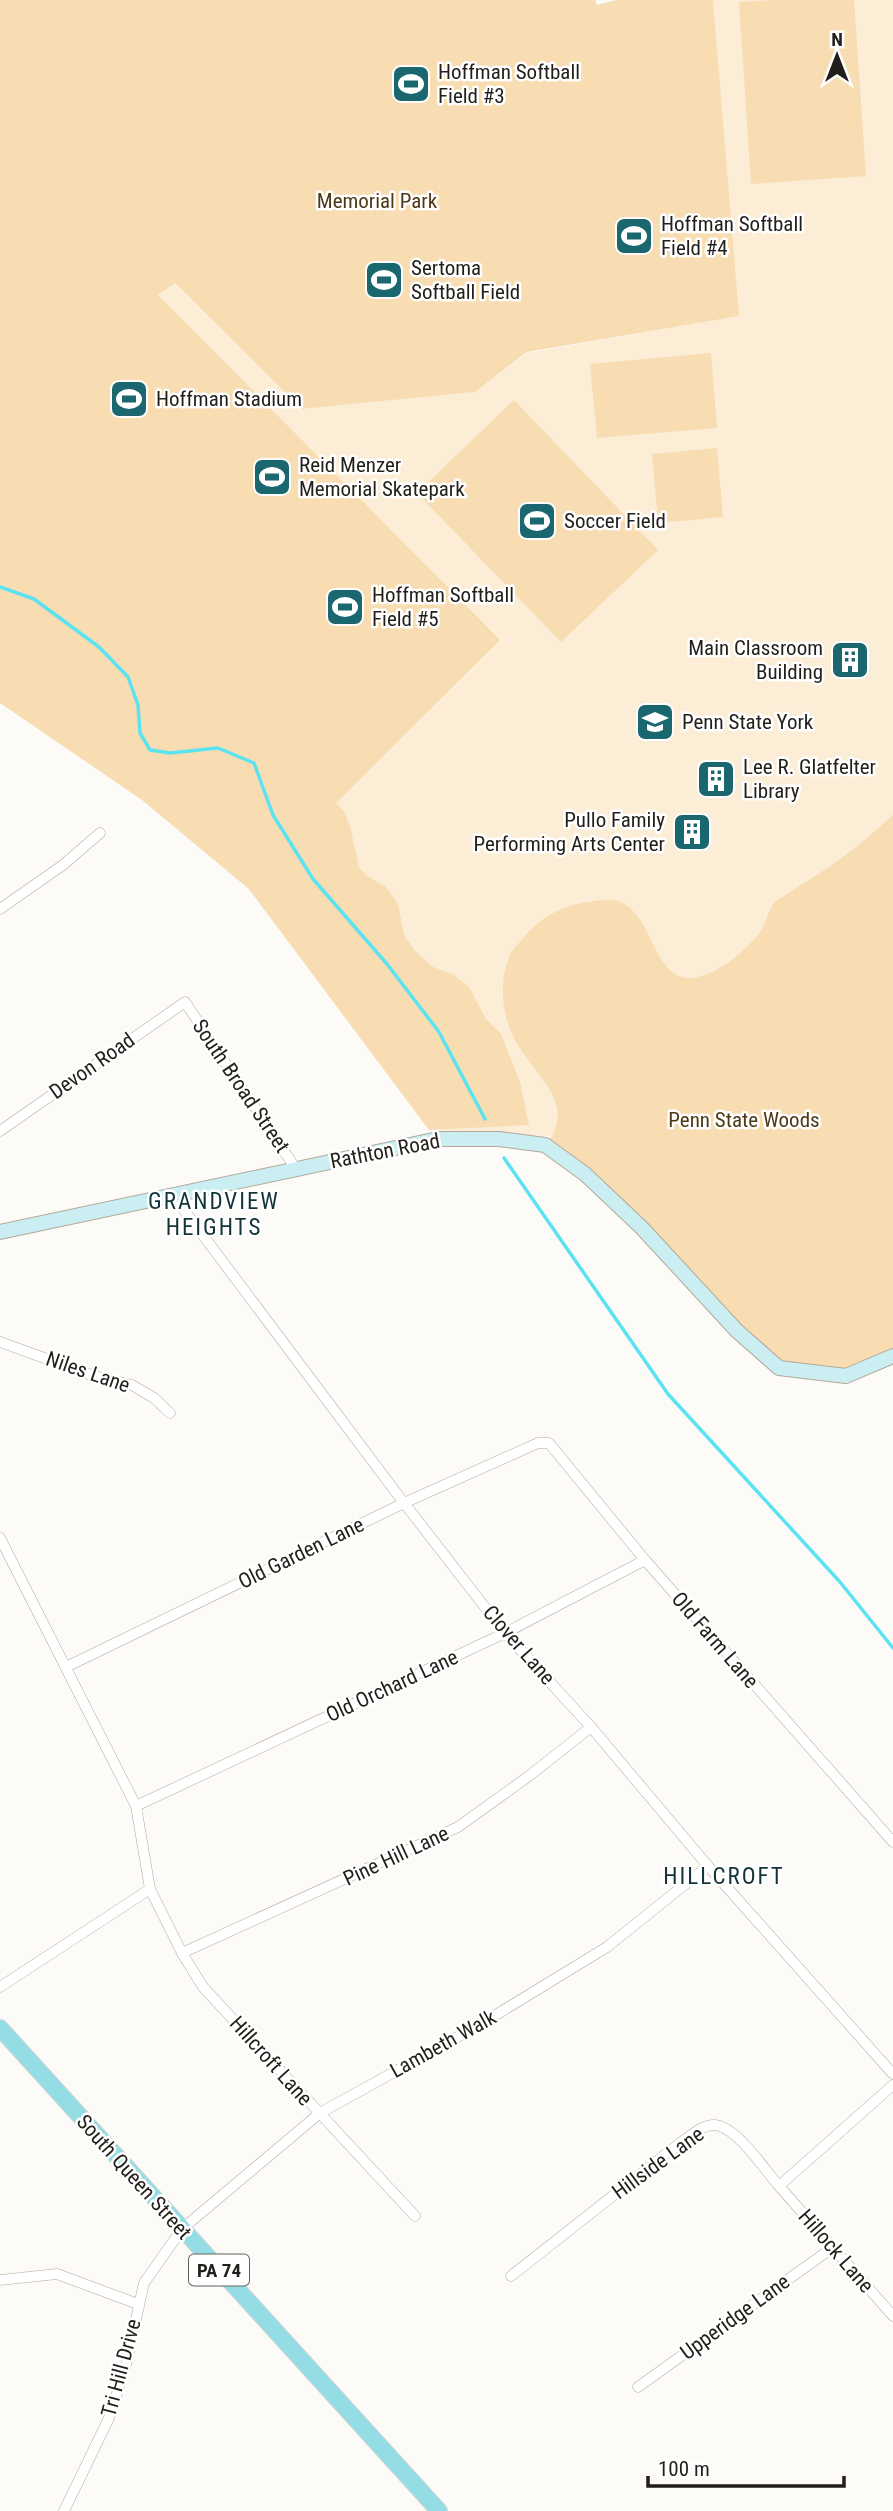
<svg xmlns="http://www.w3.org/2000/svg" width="893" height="2511" font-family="'Roboto Condensed',sans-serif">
<rect width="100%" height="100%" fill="#fdfbf8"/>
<path fill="#fcedd6" d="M 713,0 L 893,0 L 893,1356 L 553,1136 L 429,1130 L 249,889 L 158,295 L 174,282 L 303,409 L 475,392 L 527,353 L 738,316 Z"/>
<g fill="#f8dcb2">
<path d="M 0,0 L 595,0 L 597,5 L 616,0 L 713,0 L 739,316 L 527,352 L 475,392 L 302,409 L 175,283 L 158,295 L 500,640 L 336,803 L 344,811 L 350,826 L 359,867 L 367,876 L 386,887 L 398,904 L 404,935 L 415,951 L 433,967 L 454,975 L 469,987 L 486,1019 L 501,1034 L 520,1082 L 529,1125 L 429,1130 L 249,889 L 142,800 L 0,703 Z"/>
<path d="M 773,0 L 854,0 L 866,176 L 751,184 L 739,2 Z"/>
<path d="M 711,353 L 717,428 L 597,438 L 590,364 Z"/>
<path d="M 514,400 L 658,550 L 561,642 L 417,493 Z"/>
<path d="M 717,448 L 723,517 L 658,523 L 652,454 Z"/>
<path d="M 893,815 L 893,1356 L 846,1376 L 779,1368 L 545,1145 C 579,1107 537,1077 518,1045 C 502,1019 497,982 511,953 C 514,948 520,942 524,937 C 540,918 558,908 582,903 C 592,902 604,898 614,900 C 654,908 651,980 691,978 C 716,976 746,951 760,932 C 766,924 768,911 774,903 C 778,899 786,895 791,891 C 809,880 827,869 844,856 C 861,844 877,829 893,815 Z"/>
</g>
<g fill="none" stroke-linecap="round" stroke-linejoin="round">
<g stroke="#5be3f1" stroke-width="3.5">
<path d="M 0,587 L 34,599 L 99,647 L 128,677 L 138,705 L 140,733 L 150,750 L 170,753 L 218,748 L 254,763 L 273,815 L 313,879 L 387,964 L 439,1032 L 485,1119"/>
<path d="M 504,1158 L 668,1394 L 840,1582 L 893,1648"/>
</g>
<defs>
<g id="street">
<path d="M 0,909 L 63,865 L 100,833"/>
<path d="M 0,1131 L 185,1002 L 296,1169"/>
<path d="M 172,1194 L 404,1503 L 505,1633 L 591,1727 L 708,1866 L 893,2074"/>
<path d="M 0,1342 L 91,1375 L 132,1385 L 154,1398 L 170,1413"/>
<path d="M 0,1538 L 136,1806 L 150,1889 L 182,1953 L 203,1987 L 415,2216"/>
<path d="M 66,1667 L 404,1503 L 538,1443 L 549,1443 L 645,1560 L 893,1842"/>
<path d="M 136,1806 L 505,1633 L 645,1560"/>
<path d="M 182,1953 L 458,1827 L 529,1776 L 591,1727"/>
<path d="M 0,1987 L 150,1889"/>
<path d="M 779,2186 L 893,2316"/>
<path d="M 511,2276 L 680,2143 C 690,2137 702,2124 715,2125 C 737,2127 764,2169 779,2186 L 893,2085"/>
<path d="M 0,2280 L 57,2274 L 138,2304"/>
<path d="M 638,2387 L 832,2248"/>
<path d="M 64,2511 L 109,2418 L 126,2365 L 144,2283 L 182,2229 L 320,2113 L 481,2024 L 607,1947 L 708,1866"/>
</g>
<path id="secondary" d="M 0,1232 L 438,1139 L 499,1139 L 545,1145 L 585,1174 L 642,1228 L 737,1331 L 779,1368 L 846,1376 L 893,1356"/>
<path id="primary" d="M 0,2028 L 439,2511"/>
</defs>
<use href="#street" stroke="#b3a99a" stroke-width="11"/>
<use href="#secondary" stroke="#b3a99a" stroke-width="16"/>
<use href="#primary" stroke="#d7d6d6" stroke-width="18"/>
<use href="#street" stroke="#fff" stroke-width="10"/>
<use href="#secondary" stroke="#caeef2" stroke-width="14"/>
<use href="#primary" stroke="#95dde5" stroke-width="16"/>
</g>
<defs>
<symbol id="stadium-square" viewBox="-11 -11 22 22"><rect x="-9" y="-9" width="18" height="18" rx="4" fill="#1a676f" stroke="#fff"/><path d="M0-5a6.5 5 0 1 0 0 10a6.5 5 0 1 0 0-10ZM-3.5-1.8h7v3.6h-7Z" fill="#fff"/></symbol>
<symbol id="building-square" viewBox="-11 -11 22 22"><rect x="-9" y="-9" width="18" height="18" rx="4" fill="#1a676f" stroke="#fff"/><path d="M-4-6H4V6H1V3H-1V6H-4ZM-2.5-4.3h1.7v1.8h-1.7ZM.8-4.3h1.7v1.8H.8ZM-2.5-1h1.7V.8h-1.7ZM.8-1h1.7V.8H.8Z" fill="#fff"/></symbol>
<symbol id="university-square" viewBox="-11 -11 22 22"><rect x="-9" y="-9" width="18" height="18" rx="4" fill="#1a676f" stroke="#fff"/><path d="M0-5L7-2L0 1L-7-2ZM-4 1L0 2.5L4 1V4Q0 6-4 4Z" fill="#fff"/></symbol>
</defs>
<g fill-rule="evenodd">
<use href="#stadium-square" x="389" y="62" width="44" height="44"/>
<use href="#stadium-square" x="612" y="214" width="44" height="44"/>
<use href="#stadium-square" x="362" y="258" width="44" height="44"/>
<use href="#stadium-square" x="107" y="377" width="44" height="44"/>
<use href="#stadium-square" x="250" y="455" width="44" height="44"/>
<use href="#stadium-square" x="515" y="499" width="44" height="44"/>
<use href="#stadium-square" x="323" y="585" width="44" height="44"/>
<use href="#building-square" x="828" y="638" width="44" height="44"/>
<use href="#university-square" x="633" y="700" width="44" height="44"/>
<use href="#building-square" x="694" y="757" width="44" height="44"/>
<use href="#building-square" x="670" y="810" width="44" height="44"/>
</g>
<g text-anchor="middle" stroke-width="5" stroke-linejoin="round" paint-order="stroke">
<rect fill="#fff" stroke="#64625e" stroke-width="2" x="189" y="2254.5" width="60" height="31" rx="5"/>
<g font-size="19" font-weight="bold" fill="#221e19">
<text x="219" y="2277">PA 74</text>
</g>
<g font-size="21" fill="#221e19" stroke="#fff" text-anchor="start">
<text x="438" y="79">Hoffman Softball<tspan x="438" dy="24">Field #3</tspan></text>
<text x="661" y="231">Hoffman Softball<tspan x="661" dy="24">Field #4</tspan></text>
<text x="411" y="275">Sertoma<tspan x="411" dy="24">Softball Field</tspan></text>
<text x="156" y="406">Hoffman Stadium</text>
<text x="299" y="472">Reid Menzer<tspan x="299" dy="24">Memorial Skatepark</tspan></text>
<text x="564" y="528">Soccer Field</text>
<text x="372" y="602">Hoffman Softball<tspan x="372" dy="24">Field #5</tspan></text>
<text x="823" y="655" text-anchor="end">Main Classroom<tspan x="823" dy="24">Building</tspan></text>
<text x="682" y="729">Penn State York</text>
<text x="743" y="774">Lee R. Glatfelter<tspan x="743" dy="24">Library</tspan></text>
<text x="665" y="827" text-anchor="end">Pullo Family<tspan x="665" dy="24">Performing Arts Center</tspan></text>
</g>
<g font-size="21" fill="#4e3915" stroke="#fff">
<text x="377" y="208">Memorial Park</text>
<text x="744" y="1127">Penn State Woods</text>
</g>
<g font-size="21" fill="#221e19" stroke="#fff">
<text transform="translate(92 1066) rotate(-35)" y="7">Devon Road</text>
<text transform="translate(241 1086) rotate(56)" y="7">South Broad Street</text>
<text transform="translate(385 1151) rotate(-11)" y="7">Rathton Road</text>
<text transform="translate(88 1372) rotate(19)" y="7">Niles Lane</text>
<text transform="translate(301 1553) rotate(-26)" y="7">Old Garden Lane</text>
<text transform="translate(715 1640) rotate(49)" y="7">Old Farm Lane</text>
<text transform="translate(519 1645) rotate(49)" y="7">Clover Lane</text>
<text transform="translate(392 1686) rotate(-25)" y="7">Old Orchard Lane</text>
<text transform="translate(396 1856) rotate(-25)" y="7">Pine Hill Lane</text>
<text transform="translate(443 2044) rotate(-29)" y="7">Lambeth Walk</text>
<text transform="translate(271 2061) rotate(48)" y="7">Hillcroft Lane</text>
<text transform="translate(658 2163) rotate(-36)" y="7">Hillside Lane</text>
<text transform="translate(134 2177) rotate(48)" y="7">South Queen Street</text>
<text transform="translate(836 2251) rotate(49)" y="7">Hillock Lane</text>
<text transform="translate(735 2317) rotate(-36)" y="7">Upperidge Lane</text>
<text transform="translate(121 2368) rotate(-75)" y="7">Tri Hill Drive</text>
</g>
<g font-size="23" letter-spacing="2" fill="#123438" stroke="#fff">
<text x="214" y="1209">GRANDVIEW<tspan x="214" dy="26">HEIGHTS</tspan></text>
<text x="724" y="1884">HILLCROFT</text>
</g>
</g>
<g transform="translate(837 56)" stroke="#ffffff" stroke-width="5" paint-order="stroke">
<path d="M0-5L12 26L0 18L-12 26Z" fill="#221e19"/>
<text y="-10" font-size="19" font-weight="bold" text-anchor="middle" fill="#221e19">N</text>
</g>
<path d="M648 2476v10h196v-10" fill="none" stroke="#221e19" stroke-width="3.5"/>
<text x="658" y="2476" font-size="21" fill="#221e19" stroke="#ffffff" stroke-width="5" paint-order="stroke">100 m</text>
</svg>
